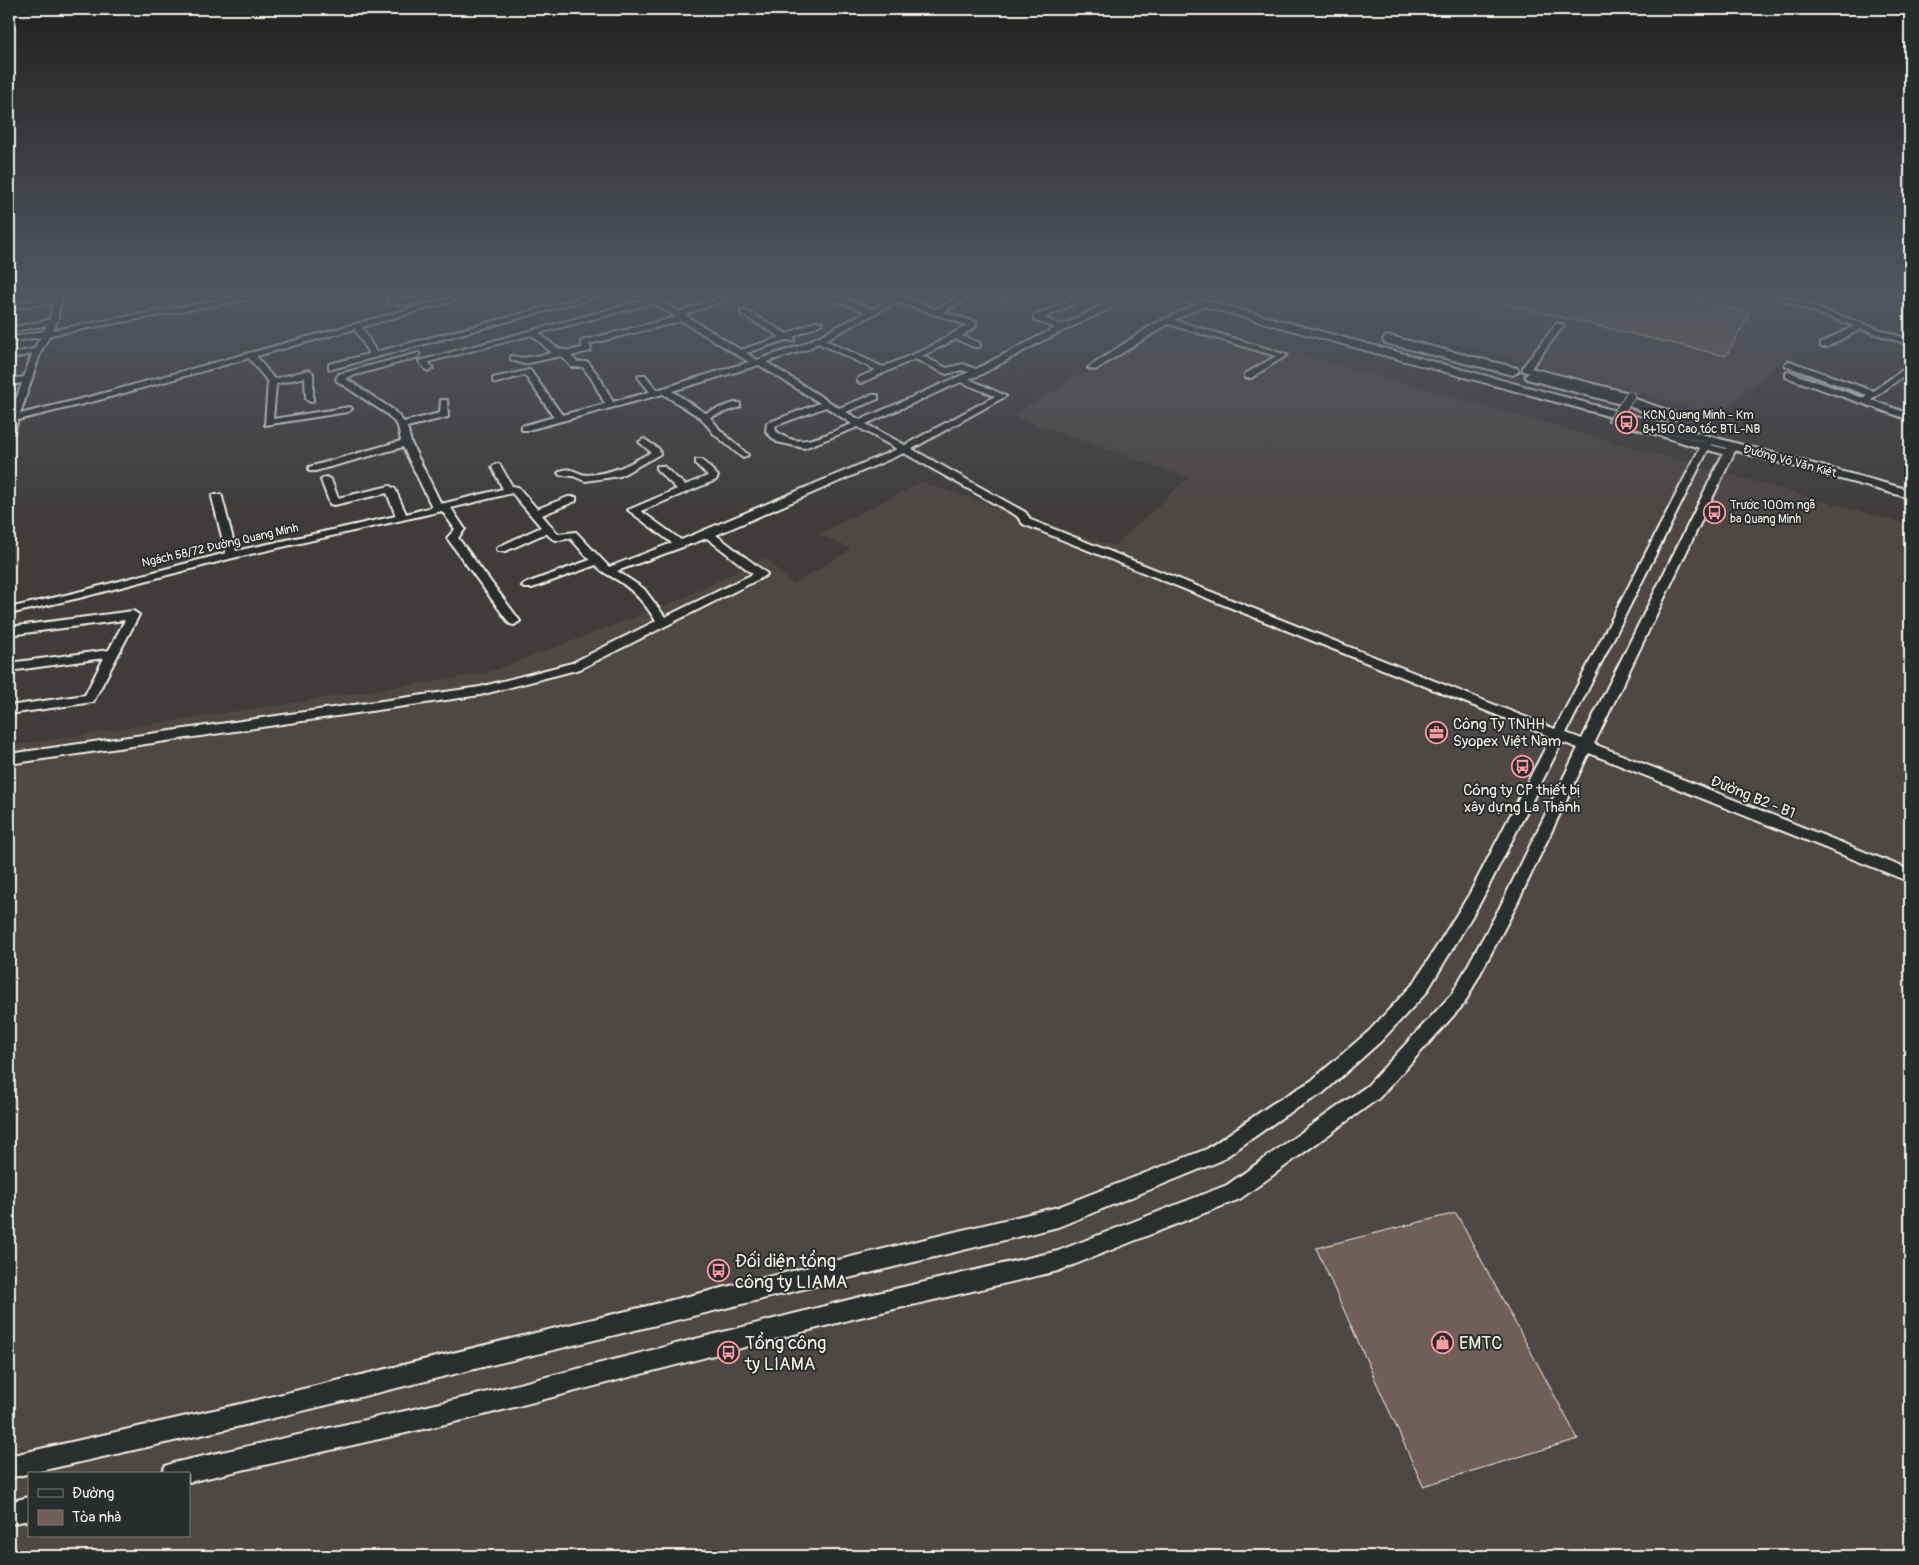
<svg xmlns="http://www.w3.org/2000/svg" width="1919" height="1565" font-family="Pangolin,sans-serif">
<rect width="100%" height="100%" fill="#3f3c3b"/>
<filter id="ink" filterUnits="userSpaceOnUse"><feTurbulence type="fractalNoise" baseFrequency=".02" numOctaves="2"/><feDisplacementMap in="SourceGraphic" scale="10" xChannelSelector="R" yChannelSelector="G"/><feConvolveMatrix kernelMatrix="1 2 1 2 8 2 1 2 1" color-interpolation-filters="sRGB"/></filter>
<g filter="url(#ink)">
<g fill="#4e4644" fill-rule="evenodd">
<path d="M 1491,296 L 1741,296 L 1831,316 L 1719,415 L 1447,342 Z"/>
<path d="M 1174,319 L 1910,525 L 1910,1556 L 9,1556 L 9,746 L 487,673 L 677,601 L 765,558 L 793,584 L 851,549 L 819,534 L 922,482 L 1114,546 L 1188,478 L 1011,416 ZM 29,1474 L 189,1474 L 189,1536 L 29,1536 Z"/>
</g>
<g fill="#705f58" stroke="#f4f1e8">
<path d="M 1487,296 L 1702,296 L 1698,301 L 1750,313 L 1726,356 L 1487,300 Z"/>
<path d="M 1456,1213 L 1578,1439 L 1423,1486 L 1316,1248 Z"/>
</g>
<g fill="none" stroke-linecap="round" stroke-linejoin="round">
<defs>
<g id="minor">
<path d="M 54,296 L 62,296 L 57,322 L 53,330 L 242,296 L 258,296 L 254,298 L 50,335 L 41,351 L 20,414 L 93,396 L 457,296 L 469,296 L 362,327 L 376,352 L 589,296 L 601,296 L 332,369 L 329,368 L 329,364 L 369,354 L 355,329 L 256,356 L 274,379 L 309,370 L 313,373 L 313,401 L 310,402 L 306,399 L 305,377 L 276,384 L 273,419 L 350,407 L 352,409 L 347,412 L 265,425 L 268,382 L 249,358 L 99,400 L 18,420 L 14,432 L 9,435 L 9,419 L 22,383 L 9,385 L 9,379 L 24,377 L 32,354 L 9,359 L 9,354 L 34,349 L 41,337 L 9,342 L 9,338 L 44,331 L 47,325 L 9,332 L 9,328 L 49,320 L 53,303 L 9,309 L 9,305 L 54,298 Z"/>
<path d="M 387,296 L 395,296 L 395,299 C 405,300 419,297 426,301 L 406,305 L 389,303 Z"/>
<path d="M 644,296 L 653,296 L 679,312 L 724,296 L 735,296 L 685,315 L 741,350 L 780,337 L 741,314 L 741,310 C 749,310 777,329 787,334 L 816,321 L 823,323 L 793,337 L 795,339 L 794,341 L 786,340 L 746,353 L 757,360 L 802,345 L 866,312 L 825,296 L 836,296 L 872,309 L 897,296 L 906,296 L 903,298 L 936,309 L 961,296 L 967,296 L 967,299 L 943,312 L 976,322 L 976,326 L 962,336 L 980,343 L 980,347 L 974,347 L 956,339 L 922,356 L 947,368 L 963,364 L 976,369 L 1055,328 L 1034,320 L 1034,316 L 1080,296 L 1083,296 L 1083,300 L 1044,318 L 1062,325 L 1103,305 L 1109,305 L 1109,309 L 1040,342 L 980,375 L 969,379 L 1006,396 L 912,449 L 1025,512 L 1031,520 L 1555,729 L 1700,448 L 1609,420 L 1614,417 L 1703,442 L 1706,437 L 1712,437 L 1714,439 L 1711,445 L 1726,449 L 1729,444 L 1735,444 L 1737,446 L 1734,453 L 1594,744 L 1910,870 L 1910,882 L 1589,753 L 1513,912 L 1464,1004 L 1379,1098 L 1240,1199 L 1058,1271 L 856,1318 L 472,1418 L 189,1482 L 189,1474 L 162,1474 L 165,1466 L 173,1463 L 472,1396 L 856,1298 L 1058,1251 L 1227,1185 L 1367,1086 L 1452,994 L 1499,909 L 1578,748 L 1562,742 L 1481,901 L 1426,993 L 1381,1041 L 1323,1093 L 1284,1116 L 1220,1161 L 1058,1227 L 245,1425 L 9,1478 L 9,1456 L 245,1403 L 1058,1207 L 1207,1149 L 1272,1104 L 1311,1081 L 1369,1031 L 1414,983 L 1470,893 L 1551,737 L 1023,524 L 1017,516 L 904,453 L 716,535 L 765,572 L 767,574 L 765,576 L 580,669 L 480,695 L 9,764 L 9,754 L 480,687 L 572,663 L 656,621 C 647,606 636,593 622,583 C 612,576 603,574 596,565 L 532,588 L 524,588 L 522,586 L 524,584 L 590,560 L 570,538 C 558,541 554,542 546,533 L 506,551 L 498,551 L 497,549 L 498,547 L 541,527 L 512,493 L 451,508 L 465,529 L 458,538 L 520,621 L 514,625 L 510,624 L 447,538 L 455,529 L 442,511 L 233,558 L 79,598 L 9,614 L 9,608 L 74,593 L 226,553 L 212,497 L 213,495 L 221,495 L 222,497 L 236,551 L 396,516 L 387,493 L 334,505 L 330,504 L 321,480 L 326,477 L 331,480 L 338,498 L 390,486 L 395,489 L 406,514 L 432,507 L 403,447 L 315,471 L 309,471 L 309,467 L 401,441 L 398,426 L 387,414 L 337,381 L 336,379 L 339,374 L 419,353 L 419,357 L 345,378 L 393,410 L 404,422 L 440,413 L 441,400 L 447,400 L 448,417 L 407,427 L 411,443 L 441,504 L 503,489 L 492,467 L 497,464 L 500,465 L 512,486 L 518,487 L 537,509 L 568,497 L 576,497 L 576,501 L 542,515 L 558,534 L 576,532 L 609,567 L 672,543 L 628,510 L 677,489 L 657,470 L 657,466 L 663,466 L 685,485 L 708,476 L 696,464 L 696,460 L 702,460 L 718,476 L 716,480 L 641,511 L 681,540 L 897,449 L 858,427 L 804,448 L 777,442 L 766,432 L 767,423 L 820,403 L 759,365 L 672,391 L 705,413 L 734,403 L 740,403 L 740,407 L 710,417 L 720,430 L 746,453 L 748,455 L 743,458 L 714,434 L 701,418 L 663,394 L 528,430 L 522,430 L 522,426 L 554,417 L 525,375 L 496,383 L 493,382 L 493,378 L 530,370 L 562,415 L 605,404 L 592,379 L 583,367 L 572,367 L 561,356 L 524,364 L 511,360 L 511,356 L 524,358 L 552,353 L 532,335 L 428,362 L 433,368 L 429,371 L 426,370 L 419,361 L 648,299 ZM 897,302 L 967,325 L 930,347 L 883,367 L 825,340 ZM 653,303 L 677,317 L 581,341 L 582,348 C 559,354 557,348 539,333 ZM 682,321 L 749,362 L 657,390 L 645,375 L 639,375 L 638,377 L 650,392 L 613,402 L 600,378 L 588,362 L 577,362 L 571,356 L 590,351 L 591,349 L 589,344 ZM 818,343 L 876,370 L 858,378 L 858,382 L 861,383 L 915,359 L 946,374 L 962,370 L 969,372 L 860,420 L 846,412 L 878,399 L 878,395 L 872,395 L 839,408 L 766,362 L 808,349 ZM 961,382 L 995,396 L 905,445 L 866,424 ZM 826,407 L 852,424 C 827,433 799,452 776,431 L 775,426 ZM 1708,450 L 1723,454 L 1582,739 L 1566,733 ZM 707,538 L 753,574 L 665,617 L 644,589 L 617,571 Z"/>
<path d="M 1004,296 L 1013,296 L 1007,299 L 1004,299 Z"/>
<path d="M 1771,296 L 1782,296 L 1910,340 L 1910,345 L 1861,329 L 1827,347 L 1821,347 L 1821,343 L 1854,326 Z"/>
<path d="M 1203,301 L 1206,301 L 1206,305 L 1174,320 L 1287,355 L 1251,378 L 1245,378 L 1245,374 L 1276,356 L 1168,324 L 1095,370 L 1088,368 L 1152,325 Z"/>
<path d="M 1557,323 L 1564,325 L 1531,368 L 1633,394 L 1633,398 L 1630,399 L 1523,371 L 1523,367 Z"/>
<path d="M 1789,361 L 1873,391 L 1910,365 L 1910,371 L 1871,400 L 1910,414 L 1910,420 L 1786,377 L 1786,373 L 1789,372 L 1863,398 L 1867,395 L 1786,366 L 1785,364 Z"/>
<path d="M 644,439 L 659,449 L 660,454 L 620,476 L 585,481 L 573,476 L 560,475 L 558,473 C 569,464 578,475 587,475 C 614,473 628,465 651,452 L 639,442 Z"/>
<path d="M 133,611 L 139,615 L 93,702 L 9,714 L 9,706 L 85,695 L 104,658 L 9,671 L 9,663 L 109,650 L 125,620 L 9,635 L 9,627 Z"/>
<path d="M 29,1497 L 29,1520 L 9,1524 L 9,1502 Z"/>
</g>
<g id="highway">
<path d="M 1172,296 L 1189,296 L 1910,490 L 1910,498 L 1173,298 Z"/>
<path d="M 1389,336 L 1517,368 L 1519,371 L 1513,375 L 1385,343 L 1383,340 L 1385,337 Z"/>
<path d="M 1531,372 L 1638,400 L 1675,413 L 1677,416 L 1675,419 L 1665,419 L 1628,406 L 1527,379 L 1525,376 Z"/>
</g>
</defs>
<use href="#minor" stroke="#f4f1e8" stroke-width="4"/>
<use href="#highway" stroke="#f4f1e8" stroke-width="4"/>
<use href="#minor" fill="#2a2d2e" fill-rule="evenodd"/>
<use href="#highway" fill="#2a2d2e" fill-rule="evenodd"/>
<defs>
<path id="minor-bridge" d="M 1614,420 L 1630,396"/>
</defs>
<use href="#minor-bridge" stroke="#f4f1e8" stroke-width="11" stroke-linecap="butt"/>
<use href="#minor-bridge" stroke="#2a2d2e" stroke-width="9"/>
</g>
</g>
<linearGradient id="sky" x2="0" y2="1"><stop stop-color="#232120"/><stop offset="0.57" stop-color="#525660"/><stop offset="1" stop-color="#525660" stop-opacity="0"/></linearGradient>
<rect width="1919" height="515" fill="url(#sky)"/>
<defs>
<symbol id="bus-ring" viewBox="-11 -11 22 22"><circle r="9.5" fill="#2a2d2e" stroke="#ff9aa2" stroke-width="1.5"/><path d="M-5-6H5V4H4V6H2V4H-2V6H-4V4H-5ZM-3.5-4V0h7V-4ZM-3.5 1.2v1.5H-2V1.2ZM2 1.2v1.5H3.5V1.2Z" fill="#ff9aa2"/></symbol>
<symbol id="office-ring" viewBox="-11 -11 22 22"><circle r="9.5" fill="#2a2d2e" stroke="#ff9aa2" stroke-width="1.5"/><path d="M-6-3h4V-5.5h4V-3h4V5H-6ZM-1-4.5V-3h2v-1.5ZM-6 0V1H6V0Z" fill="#ff9aa2"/></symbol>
<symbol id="shop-ring" viewBox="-11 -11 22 22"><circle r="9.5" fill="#2a2d2e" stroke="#ff9aa2" stroke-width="1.5"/><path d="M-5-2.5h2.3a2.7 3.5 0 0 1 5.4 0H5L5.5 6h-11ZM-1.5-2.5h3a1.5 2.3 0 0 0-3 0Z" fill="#ff9aa2"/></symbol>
</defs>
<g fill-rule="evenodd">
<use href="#bus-ring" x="1614" y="410" width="25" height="25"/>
<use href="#bus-ring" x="1702" y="500" width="25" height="25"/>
<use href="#office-ring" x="1424" y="720" width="25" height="25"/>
<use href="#bus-ring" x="1510" y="754" width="25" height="25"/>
<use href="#bus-ring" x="706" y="1258" width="25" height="25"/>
<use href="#shop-ring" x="1430" y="1330" width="25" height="25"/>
<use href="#bus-ring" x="716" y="1340" width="25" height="25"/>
</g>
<g text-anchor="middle" stroke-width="4" stroke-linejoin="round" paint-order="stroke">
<g font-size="12" fill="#f4f1e8" stroke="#2a2d2e" text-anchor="start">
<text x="1643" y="419">KCN Quang Minh - Km<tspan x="1643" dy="14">8+150 Cao tốc BTL-NB</tspan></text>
<text x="1730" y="509">Trước 100m ngã<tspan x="1730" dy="14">ba Quang Minh</tspan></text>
</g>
<g font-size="12" fill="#f4f1e8" stroke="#2a2d2e">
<text transform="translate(1790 461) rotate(15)" y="4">Đường Võ Văn Kiệt</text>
<text transform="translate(220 545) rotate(-13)" y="4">Ngách 58/72 Đường Quang Minh</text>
</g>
<g font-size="15" fill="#f4f1e8" stroke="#2a2d2e" text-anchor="start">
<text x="1453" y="729">Công Ty TNHH<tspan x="1453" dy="17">Syopex Việt Nam</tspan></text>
<text x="1522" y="795" text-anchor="middle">Công ty CP thiết bị<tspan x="1522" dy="17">xây dựng La Thành</tspan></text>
</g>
<g font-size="15" fill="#f4f1e8" stroke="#2a2d2e">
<text transform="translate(1753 797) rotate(22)" y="5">Đường B2 - B1</text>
</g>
<g font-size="18" fill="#f4f1e8" stroke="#2a2d2e" text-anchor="start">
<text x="735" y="1267">Đối diện tổng<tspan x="735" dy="21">công ty LIAMA</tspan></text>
<text x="745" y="1349">Tổng công<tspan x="745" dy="21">ty LIAMA</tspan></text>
<text x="1459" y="1349">EMTC</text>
</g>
</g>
<rect width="1919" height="1565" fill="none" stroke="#2a2d2e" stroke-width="30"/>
<rect x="15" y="15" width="1889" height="1535" fill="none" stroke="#f4f1e8" stroke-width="2" filter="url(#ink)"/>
<rect x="28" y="1472" width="162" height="65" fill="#2a2d2e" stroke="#7b7b78"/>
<rect x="38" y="1489" width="25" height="8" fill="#2a2d2e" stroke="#7b7b78"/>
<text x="72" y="1498" font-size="15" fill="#f4f1e8">Đường</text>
<rect x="38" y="1510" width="25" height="15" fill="#705f58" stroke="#7b7b78"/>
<text x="72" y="1522" font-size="15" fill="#f4f1e8">Tòa nhà</text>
</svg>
